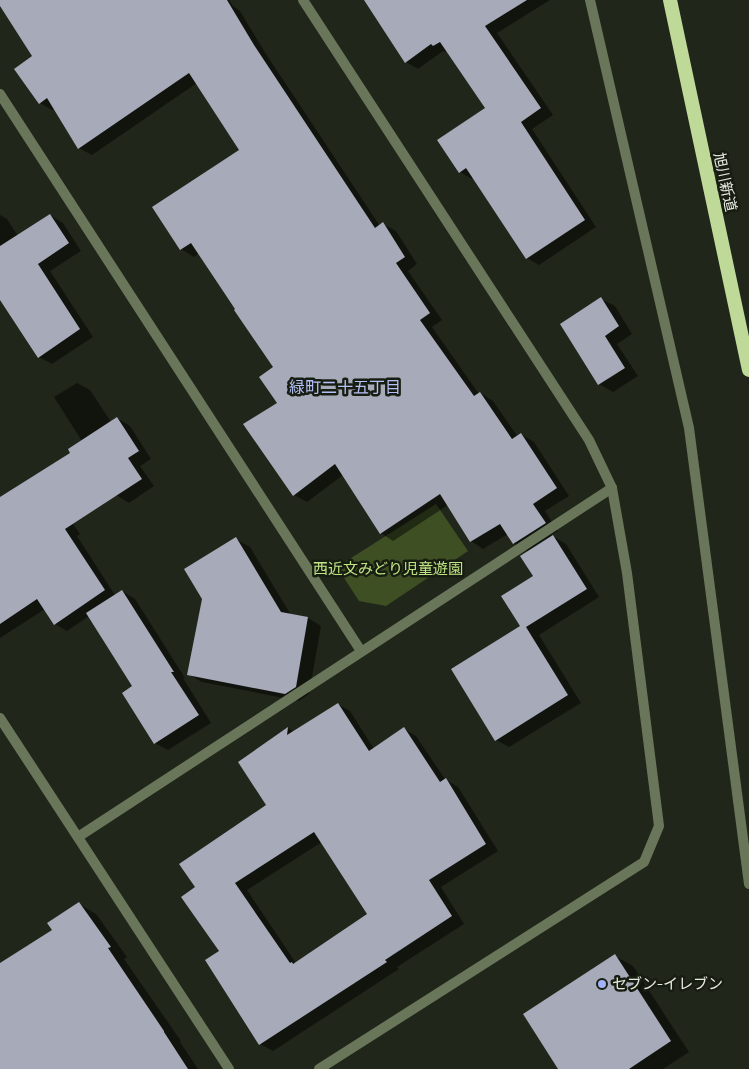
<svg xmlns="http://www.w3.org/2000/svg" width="749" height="1069" font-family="Barlow,'Noto Sans JP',sans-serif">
<rect width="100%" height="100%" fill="#21261a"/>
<path fill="#3e4f23" d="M 436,504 L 468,551 L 386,606 L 359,601 L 337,567 Z"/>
<g fill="#0007" fill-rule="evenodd">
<path d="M 0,0 L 229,0 L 233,6 L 240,11 L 266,54 L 380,226 L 383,224 L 396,231 L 417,264 L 408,271 L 442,320 L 432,327 L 479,394 L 480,393 L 493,401 L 518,437 L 521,434 L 534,442 L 569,496 L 545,511 L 558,531 L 551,535 L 566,544 L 599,597 L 539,635 L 581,703 L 509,747 L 496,740 L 522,627 L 535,576 L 529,552 L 514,544 L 508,534 L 483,549 L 471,541 L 448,505 L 393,541 L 381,533 L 343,475 L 307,502 L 294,495 L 278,403 L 274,367 L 199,253 L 194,257 L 181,249 L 241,151 L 197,83 L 92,155 L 79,148 L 55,109 L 52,110 L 40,103 L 34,56 L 0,3 Z"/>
<path d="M 366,0 L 550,0 L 497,33 L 553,115 L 532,129 L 596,227 L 539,265 L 527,258 L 474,178 L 472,179 L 460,172 L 486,108 L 448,51 L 446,52 L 443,51 L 418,69 L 406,62 Z"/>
<path d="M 0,215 L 7,219 L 18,236 L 50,215 L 63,223 L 81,251 L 50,271 L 93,337 L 52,364 L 39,357 L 0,298 Z"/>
<path d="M 601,299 L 615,306 L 632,334 L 617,344 L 638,376 L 613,392 L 599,384 Z"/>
<path d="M 77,383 L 90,390 L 111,422 L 117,418 L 130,426 L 151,459 L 140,466 L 154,486 L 129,503 L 116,495 L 54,397 Z"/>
<path d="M 46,484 L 80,534 L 77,536 L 115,595 L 122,591 L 135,599 L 185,678 L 183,678 L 211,723 L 168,750 L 155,743 L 134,687 L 89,616 L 67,631 L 55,624 L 45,609 L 0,638 L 0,513 Z"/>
<path d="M 236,539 L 250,547 L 291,615 L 308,618 L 321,626 L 309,694 L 299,701 L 202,682 L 188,674 Z"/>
<path d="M 338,704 L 350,711 L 374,749 L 404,729 L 416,736 L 445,779 L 458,787 L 498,851 L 441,887 L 464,924 L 397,967 L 399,969 L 273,1051 L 260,1044 L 221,952 L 197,888 L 268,805 L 240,762 L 288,728 L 294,732 ZM 322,842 L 369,914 L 296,963 L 247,890 Z"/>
<path d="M 79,904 L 96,914 L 127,957 L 124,959 L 181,1041 L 180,1042 L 198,1069 L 0,1069 L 0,964 L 53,930 Z"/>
<path d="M 615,956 L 633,966 L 689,1052 L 663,1069 L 560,1069 Z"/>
</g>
<g fill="#a6aab9" fill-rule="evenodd">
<path d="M 0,0 L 227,0 L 254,45 L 375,228 L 383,222 L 405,257 L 396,263 L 430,313 L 420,320 L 474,396 L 480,392 L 512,439 L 521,433 L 557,488 L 533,504 L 546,523 L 513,544 L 500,524 L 470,542 L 440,494 L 380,534 L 335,464 L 293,496 L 243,424 L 277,403 L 259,377 L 273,367 L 234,310 L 235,309 L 191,243 L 180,250 L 152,207 L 239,150 L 189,73 L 78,149 L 47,98 L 39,104 L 14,69 L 32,56 L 0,6 Z"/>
<path d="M 364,0 L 527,0 L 485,26 L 541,108 L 521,122 L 585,220 L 526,259 L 466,168 L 459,173 L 437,140 L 485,108 L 440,42 L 433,46 L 431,44 L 405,63 Z"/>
<path d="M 50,214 L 69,243 L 38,264 L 80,329 L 38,358 L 0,300 L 0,246 Z"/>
<path d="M 601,297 L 619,326 L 605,336 L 625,368 L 598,385 L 560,324 Z"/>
<path d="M 117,417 L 139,451 L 128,458 L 142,479 L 65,529 L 105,590 L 54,625 L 37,599 L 0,624 L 0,497 L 70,453 L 68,449 Z"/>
<path d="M 553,535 L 587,589 L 526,627 L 568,695 L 495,741 L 451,669 L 520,626 L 501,596 L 533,576 L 520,556 Z"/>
<path d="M 236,537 L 281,612 L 308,617 L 296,687 L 285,694 L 187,675 L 202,599 L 184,569 Z"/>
<path d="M 122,590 L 174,672 L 171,672 L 199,715 L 154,744 L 122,693 L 132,686 L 86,613 Z"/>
<path d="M 338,703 L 369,751 L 404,727 L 440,782 L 446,778 L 486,844 L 429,880 L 452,916 L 385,960 L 387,962 L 259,1045 L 205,960 L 219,951 L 181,897 L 195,887 L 179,864 L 266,805 L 238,762 L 288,727 L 287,735 ZM 314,832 L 367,914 L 293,964 L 292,962 L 290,963 L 235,883 Z"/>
<path d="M 79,902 L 111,947 L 108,948 L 164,1031 L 164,1032 L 188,1069 L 0,1069 L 0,963 L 52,930 L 47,923 Z"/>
<path d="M 615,954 L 671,1041 L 629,1069 L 558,1069 L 523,1014 Z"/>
</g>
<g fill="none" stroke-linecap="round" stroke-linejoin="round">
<g stroke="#6a765a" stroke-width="10">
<path d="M 303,0 L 589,440 L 612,488 L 627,573 L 659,826 L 644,862 L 319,1069"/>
<path d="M 590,0 L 689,428 L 749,884"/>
<path d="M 0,94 L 361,651"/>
<path d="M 0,718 L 229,1069"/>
<path d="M 78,837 L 612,488"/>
</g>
<path stroke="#bfda98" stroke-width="14" d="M 670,0 L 749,370"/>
</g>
<circle fill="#a3b2fd" stroke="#181d11" stroke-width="2" cx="602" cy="984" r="5"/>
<g text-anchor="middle" stroke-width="5" stroke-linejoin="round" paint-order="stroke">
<g font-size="15" fill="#e6eae2" stroke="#181d11">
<text transform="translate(725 182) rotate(78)" y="5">旭川新道</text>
</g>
<g font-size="15" fill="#c0e585" stroke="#181d11">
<text x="388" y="574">西近文みどり児童遊園</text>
</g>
<g font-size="15" fill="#e6eae2" stroke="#181d11" text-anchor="start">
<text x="612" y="989">セブン-イレブン</text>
</g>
<g font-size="16" fill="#b5c1f9" stroke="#181d11">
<text x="345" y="393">緑町二十五丁目</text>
</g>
</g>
</svg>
